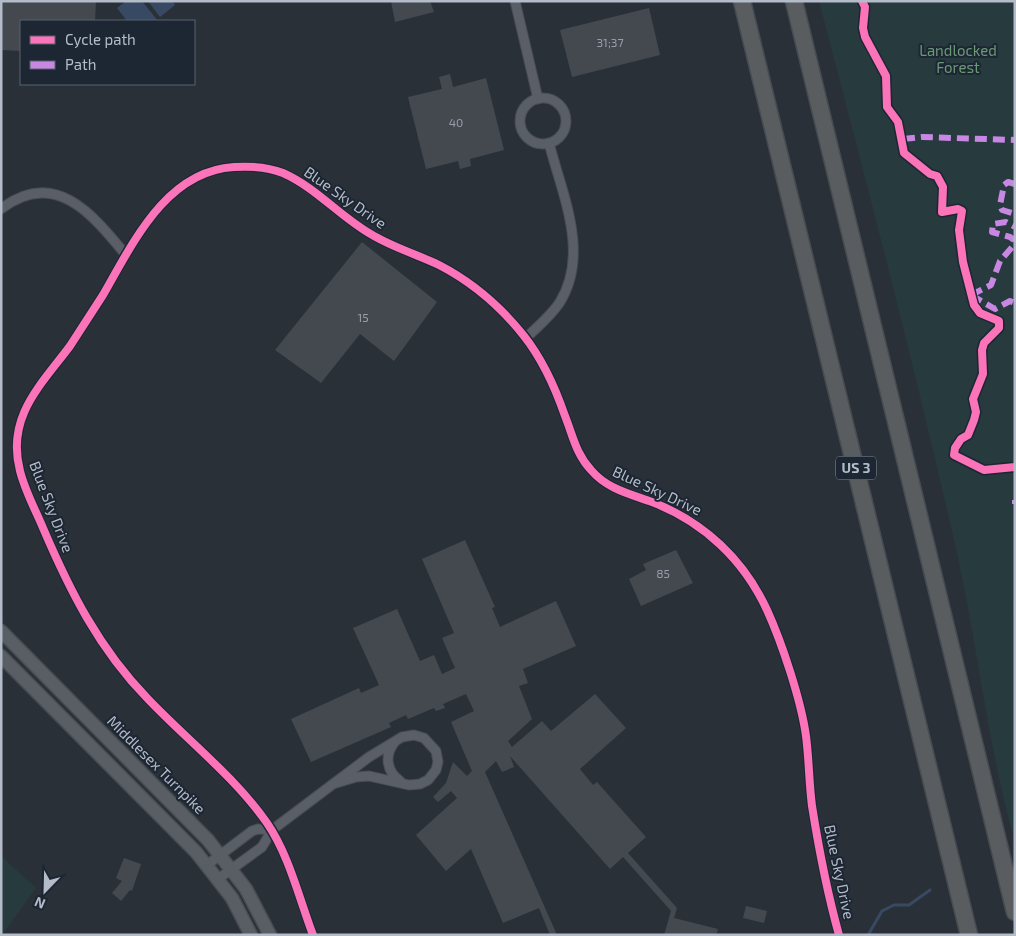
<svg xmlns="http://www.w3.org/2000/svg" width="1016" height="936" font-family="'Exo 2',sans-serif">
<rect width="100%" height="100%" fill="#2a3038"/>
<g fill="#273a3e">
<path d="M 819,1 L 1015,1 L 1015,842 C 988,747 978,649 957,553 C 915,368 867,184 819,1 Z"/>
<path d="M 1,856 L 36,888 L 2,935 L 1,935 Z"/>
</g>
<g fill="#384963">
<path d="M 126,1 L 142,1 L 158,21 L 127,21 L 117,8 Z"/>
<path d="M 148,1 L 172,1 L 175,5 L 160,17 Z"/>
</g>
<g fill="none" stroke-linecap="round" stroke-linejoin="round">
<g stroke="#384963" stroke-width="3">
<path d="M 1015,605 L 1015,611"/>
<path d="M 868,935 L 882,911 L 894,905 L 909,905 L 930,890"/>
</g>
</g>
<g fill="#444950">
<path d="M 1,1 L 96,1 L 95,21 L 21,21 L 21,51 L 1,50 Z"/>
<path d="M 391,1 L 430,1 L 434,12 L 395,22 Z"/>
<path d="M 649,8 L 660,55 L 572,77 L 560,30 Z"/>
<path d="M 450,74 L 453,87 L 486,78 L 504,150 L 470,159 L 471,166 L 460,169 L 458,161 L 426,169 L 408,97 L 442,89 L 439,77 Z"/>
<path d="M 362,242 L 437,302 L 394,361 L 360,334 L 321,383 L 275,350 Z"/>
<path d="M 465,540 L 495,607 L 492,608 L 500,627 L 556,601 L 576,646 L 523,669 L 528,683 L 519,686 L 532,719 L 508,741 L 512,747 L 542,721 L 551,731 L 595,694 L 626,728 L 580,769 L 593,785 L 597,782 L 646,837 L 628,853 L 677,908 L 674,918 L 718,929 L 716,935 L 664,935 L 671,911 L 623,857 L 610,869 L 510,756 L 514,767 L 502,772 L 496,761 L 485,772 L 557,935 L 550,935 L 539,908 L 503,923 L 471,849 L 446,871 L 416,835 L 457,798 L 451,791 L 438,802 L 433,797 L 446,783 L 453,762 L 467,776 L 472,771 L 451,722 L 474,711 L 466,694 L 443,704 L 445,708 L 436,711 L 434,708 L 408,719 L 406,715 L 389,723 L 391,727 L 311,762 L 291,719 L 359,688 L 361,693 L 379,685 L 353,628 L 397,609 L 420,661 L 434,655 L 442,674 L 455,668 L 442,638 L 454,633 L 422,559 Z"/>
<path d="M 676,550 L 693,583 L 641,606 L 629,579 L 646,570 L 643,564 Z"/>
<path d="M 124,858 L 141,864 L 132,891 L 130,890 L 121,901 L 112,893 L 122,881 L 116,878 Z"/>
<path d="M 746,906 L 767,911 L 764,923 L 743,918 Z"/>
</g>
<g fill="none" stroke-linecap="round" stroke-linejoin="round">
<defs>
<g id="minor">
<path d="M 515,1 L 538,99"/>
<circle cx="543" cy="121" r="23"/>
<path d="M 1,209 C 55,167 93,215 126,255"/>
<path d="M 526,338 C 537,327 551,316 560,302 C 590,253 562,194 549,143"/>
<path d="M 394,743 C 384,756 387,772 400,781"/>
<path d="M 207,865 L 252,831 L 258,829 L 272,830"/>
<path d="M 218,879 L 262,847 L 272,830 L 333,784 L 369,757 L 402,737 L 414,735 L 424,738 L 436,751 L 438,762 L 436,770 L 428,780 L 420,784 L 409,785 L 369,776 L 356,777 L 333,784"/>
<path d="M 313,935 C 299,898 289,855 267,823 C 234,776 187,740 148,699 C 99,649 70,591 43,528 C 35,509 25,491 20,471 C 6,417 40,386 70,346 C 81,329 92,312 103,295 C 133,243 166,171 234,167 C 250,166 268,167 283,173 C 317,188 342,219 374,236 C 395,248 418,255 439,265 C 472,282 501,307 524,336 C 543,360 555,387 565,416 C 573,436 576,454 591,470 C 607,489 630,494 652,502 C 704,522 744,560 767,610 C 782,643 801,700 806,736 C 809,759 809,783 812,806 C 819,850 827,892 839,935"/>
</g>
<g id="secondary">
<path d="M 1,631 L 208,840 L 246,889 L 270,935"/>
<path d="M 1,656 L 196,852 L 232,898 L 251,935"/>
</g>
<g id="motorway">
<path d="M 742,1 L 969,935"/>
<path d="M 794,1 L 1015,912"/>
</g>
</defs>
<use href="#minor" stroke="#484c53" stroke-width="11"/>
<use href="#secondary" stroke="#484c53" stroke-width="15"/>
<use href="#motorway" stroke="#474c53" stroke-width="19"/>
<use href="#minor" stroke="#5a5e66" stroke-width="9"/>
<use href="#secondary" stroke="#595d64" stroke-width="12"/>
<use href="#motorway" stroke="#5a5d60" stroke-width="16"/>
<g stroke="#c787e3" stroke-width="6" stroke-dasharray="12 6" stroke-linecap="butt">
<path d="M 903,139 L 922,137 L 1015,140"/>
<path d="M 1015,184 L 1008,182 L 1004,185 L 1000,205 L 1002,210 L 1015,214"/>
<path d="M 971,295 L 991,285 L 1000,261 L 1013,246 L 1014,240 L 1010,237 L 992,232 L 993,224 L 1006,222 L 1015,227"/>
<path d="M 971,295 L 995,309 L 1010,301 L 1015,303"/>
<path d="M 1015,500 L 1015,504"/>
</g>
<defs>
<g id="cycleway">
<path d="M 862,1 L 865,7 L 863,28 L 865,37 L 886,76 L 887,107 L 898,122 L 904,153 L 930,174 L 937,176 L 943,187 L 942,212 L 958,209 L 962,211 L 959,230 L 963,262 L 974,305 L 980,313 L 999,321 L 999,328 L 984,343 L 982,350 L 983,374 L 973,399 L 976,412 L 974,420 L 968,435 L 961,439 L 955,448 L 954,455 L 984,470 L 1015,467"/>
<path d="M 313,935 C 299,898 289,855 267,823 C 234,776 187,740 148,699 C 99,649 70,591 43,528 C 35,509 25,491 20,471 C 6,417 40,386 70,346 C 81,329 92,312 103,295 C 133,243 166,171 234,167 C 250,166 268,167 283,173 C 317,188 342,219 374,236 C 395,248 418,255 439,265 C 472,282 501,307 524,336 C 543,360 555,387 565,416 C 573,436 576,454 591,470 C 607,489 630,494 652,502 C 704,522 744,560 767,610 C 782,643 801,700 806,736 C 809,759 809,783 812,806 C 819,850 827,892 839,935"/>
</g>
</defs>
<use href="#cycleway" stroke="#1d2633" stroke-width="11"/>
<use href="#cycleway" stroke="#fb73b8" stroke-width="8"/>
</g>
<g text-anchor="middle" stroke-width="4" stroke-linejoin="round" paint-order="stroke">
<g font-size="12" fill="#989fab">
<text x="610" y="47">31;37</text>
<text x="456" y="127">40</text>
<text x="363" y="322">15</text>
<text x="663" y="578">85</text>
</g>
<rect fill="#1d2633" stroke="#878f9c" stroke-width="1" x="836" y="456.5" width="40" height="23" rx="4"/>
<g font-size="14" font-weight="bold" fill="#b4bcc9">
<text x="856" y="473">US 3</text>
</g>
<g font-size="15" fill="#6b9a76" stroke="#1d2633">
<text x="958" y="56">Landlocked<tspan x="958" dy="17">Forest</tspan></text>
</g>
<g font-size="15" fill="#b4bcc9" stroke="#1d2633">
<text transform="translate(345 198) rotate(35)" y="5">Blue Sky Drive</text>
<text transform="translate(657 491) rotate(25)" y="5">Blue Sky Drive</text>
<text transform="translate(51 507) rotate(69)" y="5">Blue Sky Drive</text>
<text transform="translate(156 765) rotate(45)" y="5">Middlesex Turnpike</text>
<text transform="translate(839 872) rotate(78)" y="5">Blue Sky Drive</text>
</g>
</g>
<rect width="1016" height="936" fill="none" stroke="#b4bcc9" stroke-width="5"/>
<rect x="20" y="20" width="175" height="65" fill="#1d2633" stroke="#59626f"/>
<rect x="30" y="36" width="25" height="8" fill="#fb73b8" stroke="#59626f"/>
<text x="65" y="45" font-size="15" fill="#b4bcc9">Cycle path</text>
<rect x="30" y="61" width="25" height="8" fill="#c787e3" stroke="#59626f"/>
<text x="65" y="70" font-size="15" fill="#b4bcc9">Path</text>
<g transform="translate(45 891) rotate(203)" stroke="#1d2633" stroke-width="4" paint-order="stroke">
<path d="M0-4L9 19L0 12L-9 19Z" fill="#b4bcc9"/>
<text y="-8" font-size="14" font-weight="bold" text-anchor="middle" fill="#b4bcc9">N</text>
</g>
</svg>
